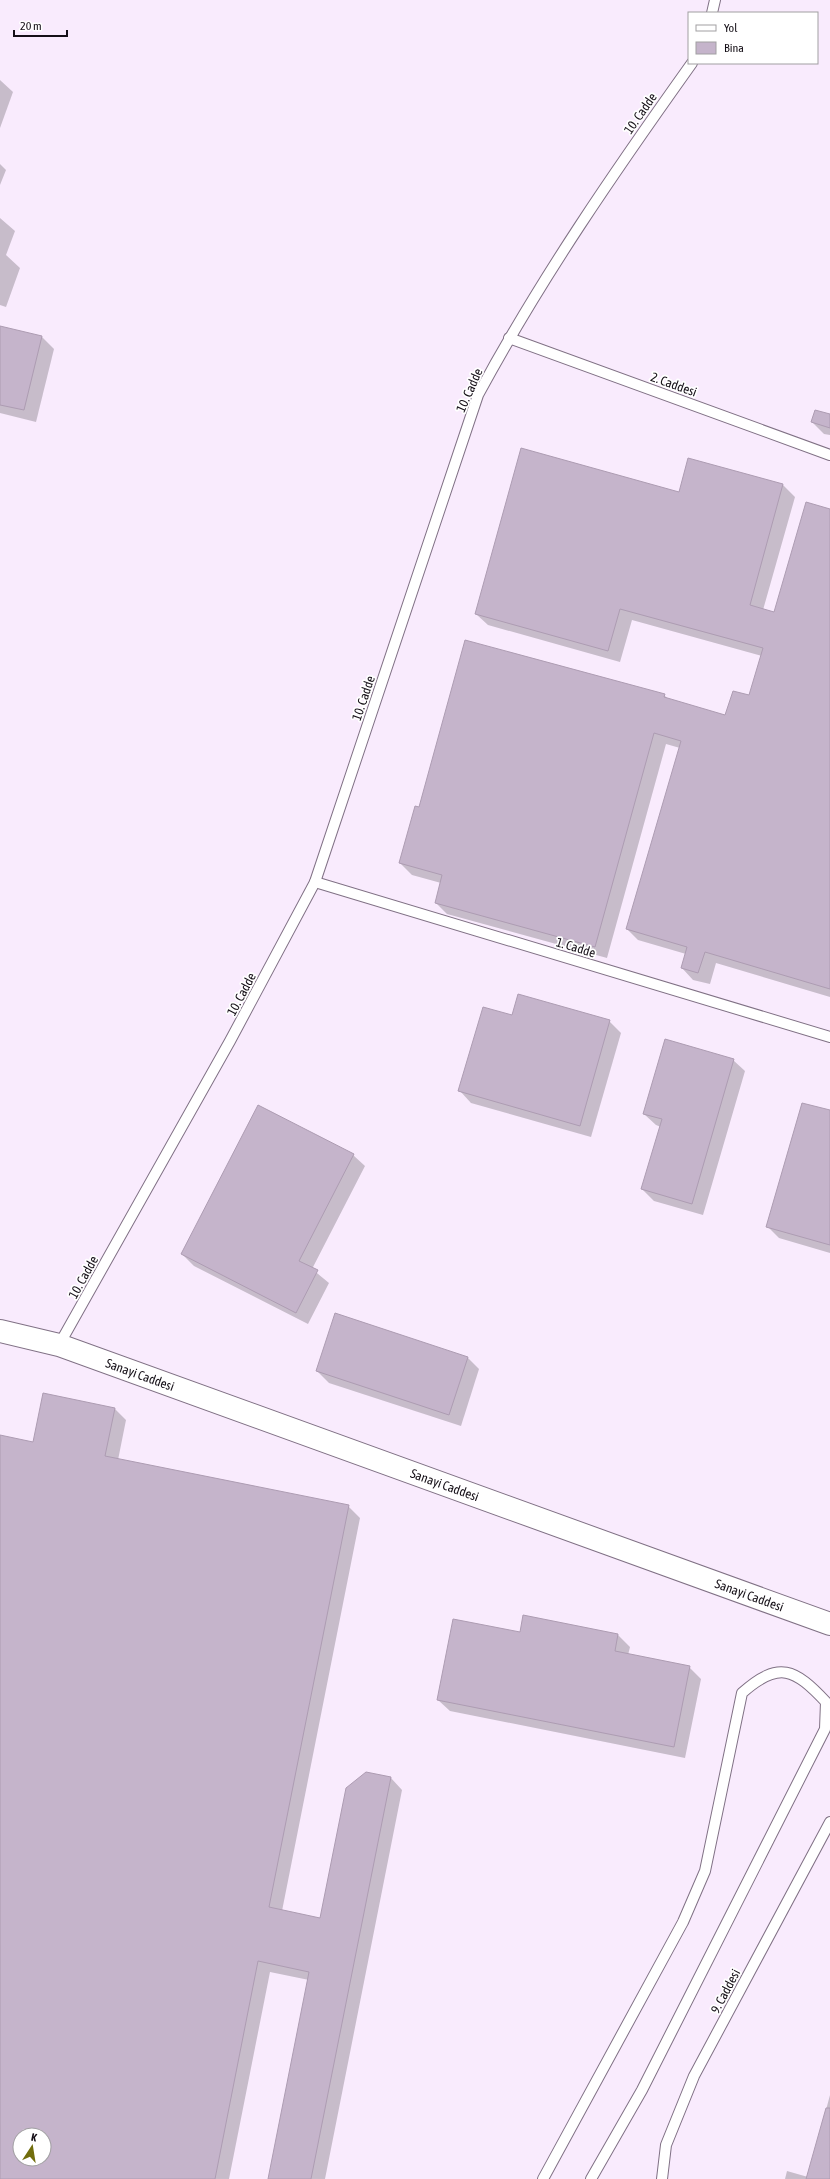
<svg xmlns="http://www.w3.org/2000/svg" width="830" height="2179" font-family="'Asap Condensed',sans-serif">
<rect width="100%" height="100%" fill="#f9ebfd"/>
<g fill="#0003" fill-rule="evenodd">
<path d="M 0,80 L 13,92 L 0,128 Z"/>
<path d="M 0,164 L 6,170 L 0,185 Z"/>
<path d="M 0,218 L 15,231 L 6,255 L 20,268 L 6,307 L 0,305 Z"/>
<path d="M 0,327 L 42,337 L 54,349 L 36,422 L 0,413 Z"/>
<path d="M 830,415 L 830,435 L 824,434 L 812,422 Z"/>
<path d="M 689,459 L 783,485 L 795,497 L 763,610 L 774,613 L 830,510 L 830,997 L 716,963 L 710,984 L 693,980 L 682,968 L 686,954 L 638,940 L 627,929 L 680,748 L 666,744 L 607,958 L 447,914 L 436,903 L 441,883 L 412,875 L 400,863 L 420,808 L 664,695 L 668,699 L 726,716 L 750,696 L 762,656 L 632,620 L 620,662 L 488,625 L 476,614 L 680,493 Z"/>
<path d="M 512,1016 L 609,1021 L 621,1033 L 591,1137 L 471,1103 L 460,1091 Z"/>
<path d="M 733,1060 L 745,1071 L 703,1215 L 654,1201 L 642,1189 L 661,1127 L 656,1125 L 644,1114 Z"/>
<path d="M 830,1112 L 830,1253 L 779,1238 L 768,1227 Z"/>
<path d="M 353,1155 L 365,1166 L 312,1269 L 329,1283 L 308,1324 L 194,1266 L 182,1254 Z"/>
<path d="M 468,1358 L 479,1369 L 461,1426 L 329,1383 L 317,1371 Z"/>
<path d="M 115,1409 L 126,1420 L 118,1460 L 348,1506 L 360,1518 L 282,1911 L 321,1919 L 367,1773 L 391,1778 L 402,1790 L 325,2179 L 269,2179 L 309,1980 L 270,1972 L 229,2179 L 0,2179 L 0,1436 L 34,1443 ZM 20,2135 L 44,2135 L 44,2159 L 20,2159 Z"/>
<path d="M 524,1616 L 618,1635 L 630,1647 L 628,1655 L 689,1667 L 701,1679 L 685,1758 L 450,1711 L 438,1700 L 521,1633 Z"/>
<path d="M 830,2095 L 830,2179 L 785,2179 L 787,2171 L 808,2177 Z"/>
</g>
<g fill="#c5b4cb" stroke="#ad9cb2" fill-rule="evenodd">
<path d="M 0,326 L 42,336 L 24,410 L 0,405 Z"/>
<path d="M 815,410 L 830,414 L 830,428 L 811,422 Z"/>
<path d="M 521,448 L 679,492 L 688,458 L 783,484 L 750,605 L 774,612 L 806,502 L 830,509 L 830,989 L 705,952 L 698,973 L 681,968 L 687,947 L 626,929 L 681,741 L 654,733 L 595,947 L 435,903 L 442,875 L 399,863 L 415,806 L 419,807 L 465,640 L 665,694 L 664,697 L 725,715 L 733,691 L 749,695 L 763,648 L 620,609 L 608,651 L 475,614 Z"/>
<path d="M 518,994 L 610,1020 L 580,1126 L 458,1091 L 483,1007 L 512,1015 Z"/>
<path d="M 665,1039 L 734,1059 L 692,1204 L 641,1189 L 662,1119 L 643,1114 Z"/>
<path d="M 802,1103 L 830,1110 L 830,1245 L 766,1227 Z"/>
<path d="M 258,1105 L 354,1154 L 299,1261 L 318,1270 L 296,1313 L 181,1254 Z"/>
<path d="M 335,1313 L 468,1357 L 449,1415 L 316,1371 Z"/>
<path d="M 43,1393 L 115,1408 L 105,1456 L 349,1505 L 269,1907 L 320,1918 L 346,1788 L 366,1772 L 391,1777 L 311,2179 L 268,2179 L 309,1972 L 258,1961 L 215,2179 L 0,2179 L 0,1435 L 33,1442 ZM 20,2135 L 44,2135 L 44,2159 L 20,2159 Z"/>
<path d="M 523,1615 L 618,1634 L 615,1651 L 690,1666 L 674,1747 L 437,1700 L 453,1619 L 520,1632 Z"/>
<path d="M 826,2108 L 830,2108 L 830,2179 L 806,2179 Z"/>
</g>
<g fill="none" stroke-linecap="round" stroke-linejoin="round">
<defs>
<g id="service">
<path d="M 712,13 L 715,0"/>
<path d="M 509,338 L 830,455"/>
<path d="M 315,882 L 830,1037"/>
<path d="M 59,1345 L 230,1041 L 315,882 L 478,395 C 541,278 615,171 692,63"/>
<path d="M 543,2179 L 683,1922 L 705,1871 L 742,1693 C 779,1660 795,1669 826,1702 L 825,1729 L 642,2090 L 591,2179"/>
<path d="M 662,2179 L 666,2145 L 694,2076 L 830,1822"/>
</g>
<g id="tertiary">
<path id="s1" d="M 0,1331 L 59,1345 L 830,1624"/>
</g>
</defs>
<use href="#service" stroke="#807185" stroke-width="12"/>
<use href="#tertiary" stroke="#807185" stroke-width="24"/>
<use href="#service" stroke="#fff" stroke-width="10"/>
<use href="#tertiary" stroke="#fff" stroke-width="22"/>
</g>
<g text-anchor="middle" stroke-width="3.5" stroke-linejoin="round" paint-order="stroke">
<g font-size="13" fill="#150f17" stroke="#fff">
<text transform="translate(640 113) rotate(-55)" y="5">10. Cadde</text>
<text transform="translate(674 384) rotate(20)" y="5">2. Caddesi</text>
<text transform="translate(469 390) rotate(-66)" y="5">10. Cadde</text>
<text transform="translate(363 698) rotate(-71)" y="5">10. Cadde</text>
<text transform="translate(576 947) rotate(17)" y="5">1. Cadde</text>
<text transform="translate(241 994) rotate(-62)" y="5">10. Cadde</text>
<text transform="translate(83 1277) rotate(-61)" y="5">10. Cadde</text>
<text dy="5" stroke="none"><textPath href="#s1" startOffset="147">Sanayi Caddesi</textPath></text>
<text dy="5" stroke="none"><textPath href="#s1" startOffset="471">Sanayi Caddesi</textPath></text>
<text dy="5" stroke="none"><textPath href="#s1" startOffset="795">Sanayi Caddesi</textPath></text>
<text transform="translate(725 1991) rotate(-62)" y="5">9. Caddesi</text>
</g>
</g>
<rect x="688" y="12" width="130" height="52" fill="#ffffff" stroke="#a19fa2"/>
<rect x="696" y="25" width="20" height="6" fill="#ffffff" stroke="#a19fa2"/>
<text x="724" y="32" font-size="12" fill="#150f17">Yol</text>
<rect x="696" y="42" width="20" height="12" fill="#c5b4cb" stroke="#a19fa2"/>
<text x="724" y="52" font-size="12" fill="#150f17">Bina</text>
<g transform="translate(32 2147) rotate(12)"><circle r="19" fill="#ffffff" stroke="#a19fa2"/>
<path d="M0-3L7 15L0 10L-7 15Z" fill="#716d0c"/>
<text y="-6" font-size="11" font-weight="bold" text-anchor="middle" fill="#150f17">K</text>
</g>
<path d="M14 30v6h53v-6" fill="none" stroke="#150f17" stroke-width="2"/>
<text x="20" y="30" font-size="12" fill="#150f17" stroke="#ffffff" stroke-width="3" paint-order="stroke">20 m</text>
</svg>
